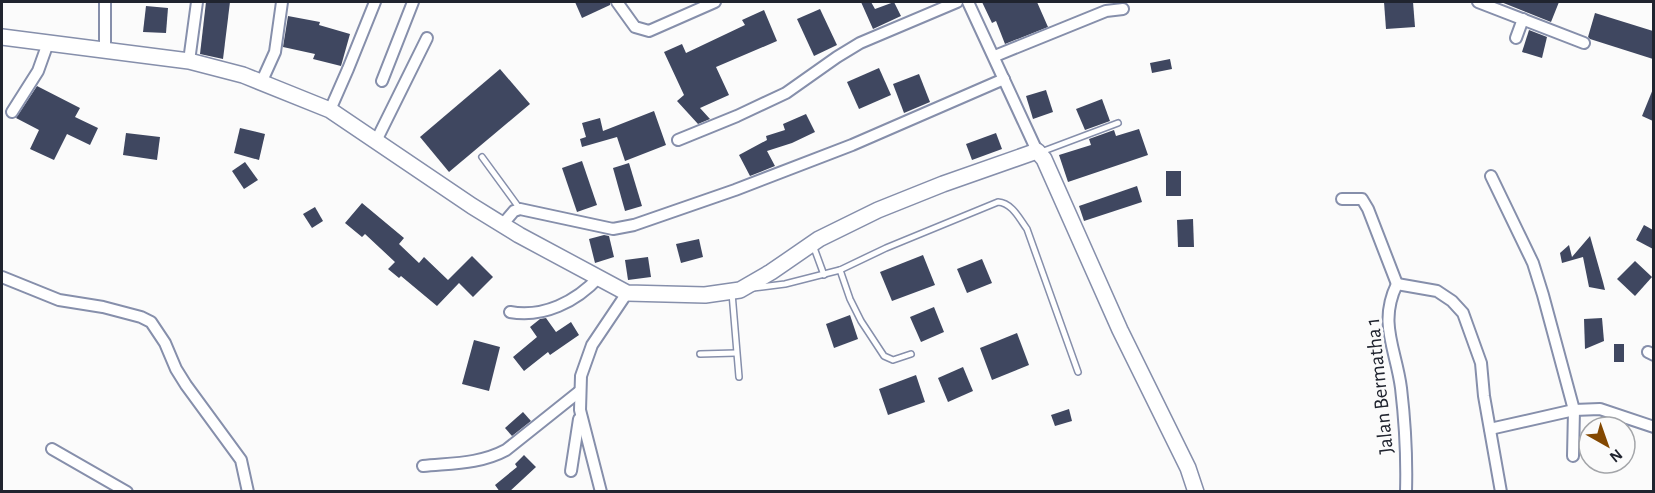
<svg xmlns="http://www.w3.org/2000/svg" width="1655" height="493" font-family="'Alegreya Sans',sans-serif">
<rect width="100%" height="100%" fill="#fbfbfb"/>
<g fill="#3f4760">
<path d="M 206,2 L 230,2 L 223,59 L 200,54 Z"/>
<path d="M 575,2 L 610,2 L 610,5 L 582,18 Z"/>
<path d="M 861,2 L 871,2 L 875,9 L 894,2 L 901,16 L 873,29 Z"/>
<path d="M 982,2 L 1037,2 L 1048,27 L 1005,44 L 996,21 L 992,23 Z"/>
<path d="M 1384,2 L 1413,2 L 1415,27 L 1386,29 Z"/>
<path d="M 1501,2 L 1559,2 L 1551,22 Z"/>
<path d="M 146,6 L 168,8 L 166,33 L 143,32 Z"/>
<path d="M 820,9 L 837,45 L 814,56 L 797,19 Z"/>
<path d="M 764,10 L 777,41 L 716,67 L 729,95 L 700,108 L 710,119 L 698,124 L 677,101 L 684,95 L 664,52 L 682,44 L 686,53 L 745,25 L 742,20 Z"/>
<path d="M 1595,13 L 1653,31 L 1653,59 L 1590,39 L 1588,37 Z"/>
<path d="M 288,16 L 320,22 L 319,25 L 350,34 L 341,66 L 313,59 L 315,54 L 283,47 Z"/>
<path d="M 1529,30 L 1547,37 L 1542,58 L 1522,52 Z"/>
<path d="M 1170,59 L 1172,69 L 1152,73 L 1150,63 Z"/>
<path d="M 879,68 L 891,95 L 859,109 L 847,82 Z"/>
<path d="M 500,69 L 530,104 L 449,172 L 420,137 Z"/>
<path d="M 919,74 L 930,102 L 904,113 L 893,84 Z"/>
<path d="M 37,86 L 80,108 L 75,117 L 98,128 L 90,145 L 67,134 L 54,160 L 30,149 L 39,130 L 16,118 Z"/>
<path d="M 1653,89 L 1653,121 L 1642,116 Z"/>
<path d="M 1046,90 L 1053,112 L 1033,119 L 1026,96 Z"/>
<path d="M 1102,99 L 1110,121 L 1085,130 L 1076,109 Z"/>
<path d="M 654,111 L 666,145 L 625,161 L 617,137 L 582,147 L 580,139 L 586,137 L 582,123 L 600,118 L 603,131 Z"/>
<path d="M 806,114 L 815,132 L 792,143 L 767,151 L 775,166 L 750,176 L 739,155 L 767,140 L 766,136 L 785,130 L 783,124 Z"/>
<path d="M 240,128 L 265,134 L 259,160 L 234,153 Z"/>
<path d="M 1139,129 L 1148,155 L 1068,182 L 1059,155 L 1091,145 L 1089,139 L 1114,130 L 1116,136 Z"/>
<path d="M 126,133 L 160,137 L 157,160 L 123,155 Z"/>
<path d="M 996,133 L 1002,149 L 972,160 L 966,144 Z"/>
<path d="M 582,161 L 597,205 L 577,212 L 562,168 Z"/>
<path d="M 245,162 L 258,180 L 244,189 L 232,171 Z"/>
<path d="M 629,163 L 642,206 L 625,211 L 613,168 Z"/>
<rect x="1166" y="171" width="15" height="25"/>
<path d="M 1137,186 L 1142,202 L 1084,221 L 1079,206 Z"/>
<path d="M 362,203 L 404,238 L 399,244 L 419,263 L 424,257 L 448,280 L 472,256 L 493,277 L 473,297 L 459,283 L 437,306 L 401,276 L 399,278 L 388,269 L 395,262 L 365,234 L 362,237 L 345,223 Z"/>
<path d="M 315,207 L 323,221 L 312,228 L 303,214 Z"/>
<path d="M 1193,219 L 1194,247 L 1178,247 L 1177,220 Z"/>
<path d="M 1644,225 L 1653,230 L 1653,249 L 1636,240 Z"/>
<path d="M 604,235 L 609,236 L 614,257 L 595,263 L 589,239 Z"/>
<path d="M 1590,236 L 1603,282 L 1605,290 L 1589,287 L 1583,257 L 1562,263 L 1560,253 L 1569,245 L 1572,257 Z"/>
<path d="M 699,239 L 703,257 L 681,263 L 676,244 Z"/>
<path d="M 923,255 L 935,285 L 892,301 L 880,272 Z"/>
<path d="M 648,257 L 651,277 L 628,280 L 625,260 Z"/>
<path d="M 982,259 L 992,283 L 967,293 L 957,269 Z"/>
<path d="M 1635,261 L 1652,277 L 1635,296 L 1617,279 Z"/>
<path d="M 934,307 L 944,332 L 921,342 L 910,317 Z"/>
<path d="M 850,315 L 858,339 L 834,348 L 826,324 Z"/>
<path d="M 546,318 L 556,332 L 571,322 L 579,335 L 550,355 L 548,352 L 524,371 L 513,357 L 537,337 L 530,327 L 540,319 Z"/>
<path d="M 1602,318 L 1604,341 L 1585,349 L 1584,319 Z"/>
<path d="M 1017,333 L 1029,365 L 992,380 L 980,348 Z"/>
<path d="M 474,340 L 500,347 L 489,391 L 462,384 Z"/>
<rect x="1614" y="344" width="10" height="18"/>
<path d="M 963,367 L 973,391 L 948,402 L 938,378 Z"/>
<path d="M 916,375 L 925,402 L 888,415 L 879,389 Z"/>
<path d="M 1069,409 L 1072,421 L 1055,426 L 1051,415 Z"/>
<path d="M 523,412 L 531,421 L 512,436 L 505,428 Z"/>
<path d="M 524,455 L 536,467 L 509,492 L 500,492 L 495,485 L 517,467 L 515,464 Z"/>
</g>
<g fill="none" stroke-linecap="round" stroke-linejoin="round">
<defs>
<g id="lane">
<path d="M 1041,152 L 1118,123"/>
<path d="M 482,157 L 520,209"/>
<path d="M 813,245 L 824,275"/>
<path d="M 840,270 L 850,299 L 861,321 L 884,356 L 893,360 L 911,354"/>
<path d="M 753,288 L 785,284 L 840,270 L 886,248 L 998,202 C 1012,203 1019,218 1027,229 L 1078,372"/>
<path d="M 732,293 L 739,377"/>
<path d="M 700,354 L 736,353"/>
</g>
<g id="street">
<path d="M 617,2 L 635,27 L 649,31 L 715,2"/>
<path d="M 968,2 L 1037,151"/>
<path d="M 1478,2 L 1584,43"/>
<path d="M 1516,38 L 1523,19"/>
<path d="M 105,49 L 105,2"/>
<path d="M 995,56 L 1106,11 L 1123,9"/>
<path d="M 189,61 L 197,2"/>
<path d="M 382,81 L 413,2"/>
<path d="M 261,83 L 275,52 L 282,2"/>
<path d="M 330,110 L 348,69 L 375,2"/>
<path d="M 12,112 L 38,71 L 48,43"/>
<path d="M 678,140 L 737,116 L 786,93 L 837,57 L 860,43 L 957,2"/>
<path d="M 376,141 L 427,38"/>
<path d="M 1491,176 L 1533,263 L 1543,295 L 1574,410 L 1573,456"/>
<path d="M 1342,199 L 1362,199 L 1368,209 L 1397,284"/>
<path d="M 502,225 L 514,211 L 520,209 L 613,229 L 634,225 L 735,190 L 852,145 L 1004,79"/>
<path d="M 2,277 L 59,300 L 103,307 L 141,317 L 151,322 L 165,343 L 176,369 L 186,385 L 241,460 L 248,492"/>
<path d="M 510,312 C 543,318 576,302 599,277"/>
<path d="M 1648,352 L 1654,355"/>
<path d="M 1490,429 L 1574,410 L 1600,409 L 1654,427"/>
<path d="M 52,449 L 127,492"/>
<path d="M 423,466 C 452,463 480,464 506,450 L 580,391"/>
<path d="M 571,471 L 579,419"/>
<path d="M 601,492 L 580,410 L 581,376 L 592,345 L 627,293"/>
<path d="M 1406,492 C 1407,457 1405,422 1401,388 C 1396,349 1378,323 1397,284 L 1437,291 L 1452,301 L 1463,313 L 1481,363 L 1484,396 L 1501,492"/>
</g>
<path id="secondary" d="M 2,37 L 189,61 L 243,75 L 330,110 L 472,206 L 519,235 L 627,293 L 705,295 L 740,290 L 771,272 L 819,239 L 878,210 L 943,184 L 1037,151 L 1044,159 L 1120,330 L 1188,468 L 1196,492"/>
</defs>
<use href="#lane" stroke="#868fab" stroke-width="8"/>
<use href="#street" stroke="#868fab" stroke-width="14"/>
<use href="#secondary" stroke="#868fab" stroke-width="18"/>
<use href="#lane" stroke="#fff" stroke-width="5"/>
<use href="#street" stroke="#fff" stroke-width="10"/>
<use href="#secondary" stroke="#fff" stroke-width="15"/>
</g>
<g text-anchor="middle" stroke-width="6" stroke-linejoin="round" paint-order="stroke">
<g font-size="21" fill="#20242f" stroke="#fbfbfb">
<text transform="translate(1379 386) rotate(-96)" y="7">Jalan Bermatha 1</text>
</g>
</g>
<rect width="1655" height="493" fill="none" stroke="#20242f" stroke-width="6"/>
<g transform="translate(1607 445) rotate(140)"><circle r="28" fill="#fbfbfb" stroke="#a3a5a9" stroke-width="1.5"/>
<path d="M0-4.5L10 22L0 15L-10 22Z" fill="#834801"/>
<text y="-9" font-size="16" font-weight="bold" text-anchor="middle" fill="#20242f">N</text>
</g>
</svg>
